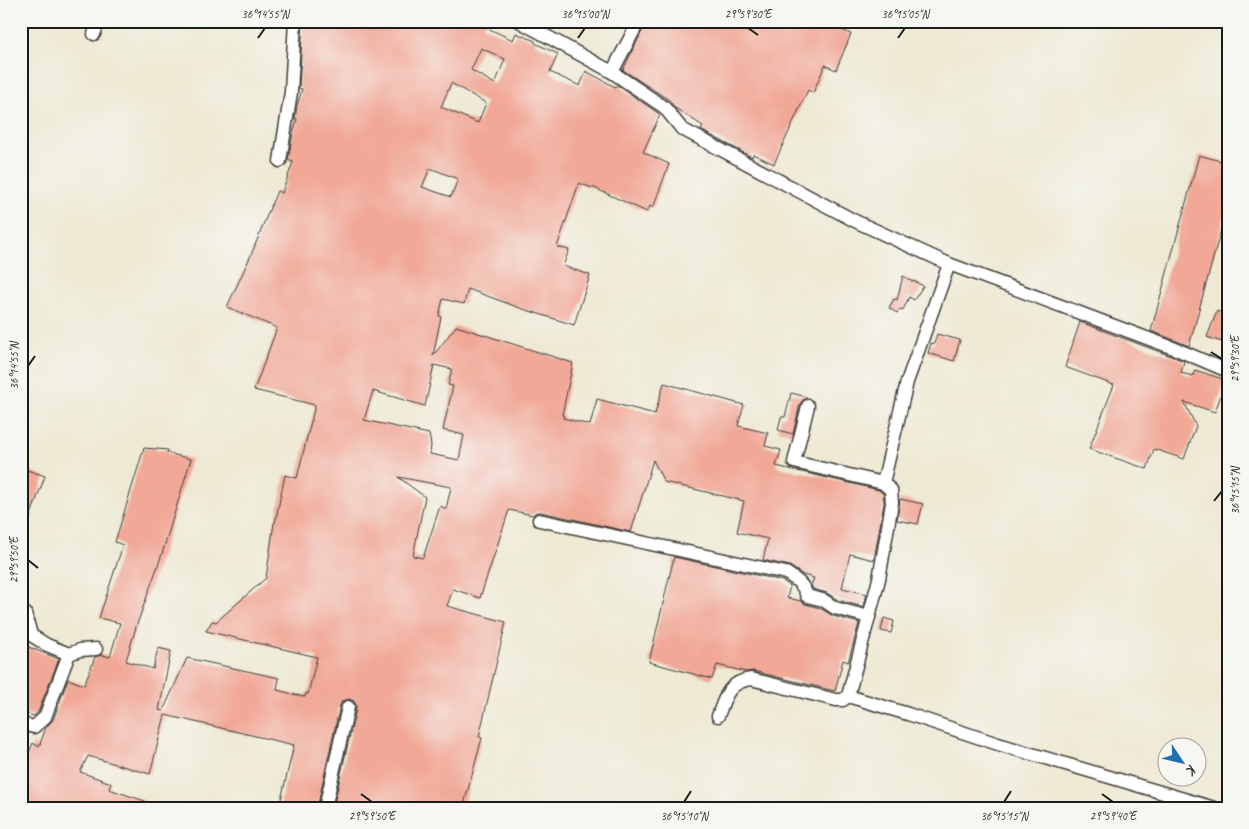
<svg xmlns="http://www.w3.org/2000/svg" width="1249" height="829" font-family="Caveat,sans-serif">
<rect width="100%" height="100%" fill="#f6f6f2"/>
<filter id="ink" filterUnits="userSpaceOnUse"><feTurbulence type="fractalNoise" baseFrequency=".02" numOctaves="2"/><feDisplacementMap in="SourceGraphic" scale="10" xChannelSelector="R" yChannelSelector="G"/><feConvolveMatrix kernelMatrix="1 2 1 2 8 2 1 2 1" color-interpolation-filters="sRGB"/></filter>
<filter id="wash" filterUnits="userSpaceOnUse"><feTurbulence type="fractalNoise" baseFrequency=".0096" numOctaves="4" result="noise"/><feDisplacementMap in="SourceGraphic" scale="20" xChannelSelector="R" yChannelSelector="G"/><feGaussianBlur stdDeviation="1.12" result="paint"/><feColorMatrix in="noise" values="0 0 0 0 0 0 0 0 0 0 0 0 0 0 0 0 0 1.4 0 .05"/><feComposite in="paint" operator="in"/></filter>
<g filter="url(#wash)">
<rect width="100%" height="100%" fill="#eee9d3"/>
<g id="blocks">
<g fill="#f1a897" fill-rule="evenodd">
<path d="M 303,21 L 390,21 L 408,27 L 410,21 L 486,21 L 483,26 L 513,40 L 516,33 L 535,41 L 535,43 L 558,54 L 550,72 L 580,86 L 586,71 L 615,87 L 617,85 L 658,113 L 660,115 L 643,152 L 669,164 L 653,208 L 650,206 L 647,212 L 592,187 L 592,188 L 579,183 L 557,247 L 569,250 L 563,266 L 590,275 L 574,325 L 520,308 L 468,289 L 464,304 L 443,299 L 439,316 L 441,317 L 433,356 L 456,326 L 573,363 L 562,415 L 564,416 L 563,418 L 590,425 L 597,399 L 655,414 L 664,383 L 744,405 L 738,426 L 768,433 L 765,446 L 781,450 L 776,466 L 879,490 L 883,494 L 884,503 L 874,560 L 850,554 L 842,588 L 867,594 L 863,607 L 838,600 L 827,593 L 813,589 L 811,585 L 814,578 L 803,575 L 790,566 L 763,560 L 768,539 L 737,532 L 744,501 L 664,482 L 653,460 L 631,532 L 541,512 L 536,512 L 533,515 L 509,510 L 480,598 L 453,589 L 447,606 L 506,622 L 479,737 L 482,738 L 463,808 L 333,808 L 356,709 L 356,705 L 354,701 L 349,699 L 342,701 L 340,705 L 317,808 L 279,808 L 294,745 L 165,715 L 150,774 L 88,756 L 80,772 L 111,783 L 109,789 L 145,801 L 142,808 L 21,808 L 21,772 L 33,743 L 39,747 L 46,727 L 53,720 L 68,679 L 84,685 L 95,657 L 102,655 L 110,657 L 120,623 L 99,618 L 123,545 L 115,542 L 144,448 L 168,450 L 167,453 L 191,459 L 162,554 L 136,627 L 126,661 L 153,669 L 158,648 L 171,651 L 159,710 L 163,711 L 187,658 L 279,678 L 277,690 L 305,697 L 306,693 L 308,694 L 317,657 L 206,631 L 212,621 L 216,622 L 266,578 L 274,523 L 275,523 L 285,475 L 297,478 L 315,405 L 254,390 L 277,328 L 227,307 L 251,255 L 277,191 L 282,193 L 293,162 L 288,160 L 293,133 L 297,119 L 295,119 L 297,106 L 302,89 L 299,88 ZM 481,48 L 505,59 L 495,84 L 471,70 ZM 451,83 L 486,103 L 478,123 L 441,107 ZM 430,168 L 458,179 L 451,197 L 422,187 ZM 434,365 L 452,369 L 448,385 L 453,386 L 443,430 L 464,435 L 459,460 L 430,454 L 431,445 L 429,434 L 364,420 L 373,391 L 425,406 ZM 398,477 L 451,487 L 446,509 L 440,506 L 423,558 L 413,556 L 425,497 Z"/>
<path d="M 647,21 L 821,21 L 851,34 L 836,70 L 825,65 L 813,93 L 808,90 L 774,164 L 753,154 L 752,157 L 701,130 L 703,126 L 675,108 L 669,100 L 623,70 Z"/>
<path d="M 1199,155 L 1228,163 L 1228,204 L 1189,346 L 1151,331 Z"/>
<path d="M 903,276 L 913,282 L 914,281 L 923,286 L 914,300 L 909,297 L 903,310 L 900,309 L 897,313 L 889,308 L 894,299 L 897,300 Z"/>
<path d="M 1217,311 L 1228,316 L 1228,344 L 1207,337 Z"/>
<path d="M 1080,322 L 1184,361 L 1181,373 L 1193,376 L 1195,370 L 1226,380 L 1215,412 L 1184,402 L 1196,426 L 1184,459 L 1154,449 L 1147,469 L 1089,449 L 1114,385 L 1065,367 Z"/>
<path d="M 937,334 L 960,340 L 954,361 L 928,353 L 931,343 L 934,344 Z"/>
<path d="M 791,393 L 807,397 L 803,400 L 800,404 L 793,434 L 778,430 L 781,417 L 785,417 Z"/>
<path d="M 21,468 L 45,476 L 22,539 L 21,539 Z"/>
<path d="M 900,499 L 923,504 L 918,524 L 897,520 Z"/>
<path d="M 674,557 L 783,581 L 790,586 L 787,598 L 801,601 L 805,604 L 820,608 L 833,616 L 859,623 L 848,662 L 843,660 L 835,691 L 753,671 L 746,672 L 717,665 L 712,679 L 649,662 Z"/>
<path d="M 884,618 L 894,621 L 891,633 L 881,631 Z"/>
<path d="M 21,644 L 59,659 L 38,712 L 34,716 L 21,712 Z"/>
</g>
</g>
</g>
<g filter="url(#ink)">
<use href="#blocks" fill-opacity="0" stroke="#3c3b37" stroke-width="1"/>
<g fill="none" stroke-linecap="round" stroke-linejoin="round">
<defs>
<g id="minor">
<path d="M 519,21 L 612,72 L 664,107 L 682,129 L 855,221 L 949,264 L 1176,349 L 1228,371"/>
<path d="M 94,34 L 99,21"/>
<path d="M 612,72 L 639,21"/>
<path d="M 280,161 L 291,92 L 295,21"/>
<path d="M 949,264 L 907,382 L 883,483 L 891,490 L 892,503 L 879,579 L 848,696 L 908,714 L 998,744 L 1214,808"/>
<path d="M 808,406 L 794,462 L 883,483"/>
<path d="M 539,520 L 786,573 C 795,579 804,584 807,596 L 823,600 L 835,608 L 869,617"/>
<path d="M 69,654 L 80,650 L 96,649"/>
<path d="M 718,716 C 725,697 728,682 751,679 L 836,700 L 843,700 L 848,696"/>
<path d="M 21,724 L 34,727 L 45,717 L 69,654 L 47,645 L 31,635 L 25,613"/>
<path d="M 325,808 L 348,707"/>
<path d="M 1169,808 L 1171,795"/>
</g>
</defs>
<use href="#minor" stroke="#3c3b37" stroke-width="15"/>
<use href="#minor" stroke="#fff" stroke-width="12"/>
</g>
</g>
<path fill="none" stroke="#1c1c1c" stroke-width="2" d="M 748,28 L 758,35M 258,38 L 265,28M 578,38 L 585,28M 898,38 L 905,28M 1211,352 L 1222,359M 28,366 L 35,356M 1214,501 L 1222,491M 28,560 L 38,568M 361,794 L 372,802M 1102,794 L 1113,802M 684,802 L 691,791M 1004,802 L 1011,791"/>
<rect width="1249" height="829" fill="none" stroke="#f6f6f2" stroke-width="55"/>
<g transform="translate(1182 762) rotate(125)"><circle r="24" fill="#f6f6f2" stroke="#9f9f9c"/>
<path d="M0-4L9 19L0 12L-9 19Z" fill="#1f6fb2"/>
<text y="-8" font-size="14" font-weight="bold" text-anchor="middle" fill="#1c1c1c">K</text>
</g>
<rect x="28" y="28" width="1194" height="774" fill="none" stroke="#1c1c1c" stroke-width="2"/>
<g font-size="12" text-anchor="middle" fill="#1c1c1c">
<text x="265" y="18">36°14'55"N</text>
<text x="585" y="18">36°15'00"N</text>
<text x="748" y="18">29°59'30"E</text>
<text x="905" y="18">36°15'05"N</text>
<text transform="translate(1235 359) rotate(-90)" y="4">29°59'30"E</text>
<text transform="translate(14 366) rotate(-90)" y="4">36°14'55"N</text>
<text transform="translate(1235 491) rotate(-90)" y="4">36°15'15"N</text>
<text transform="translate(14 560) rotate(-90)" y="4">29°59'50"E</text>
<text x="372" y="820">29°59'50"E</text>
<text x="684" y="820">36°15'10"N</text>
<text x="1004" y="820">36°15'15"N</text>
<text x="1113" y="820">29°59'40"E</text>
</g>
</svg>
